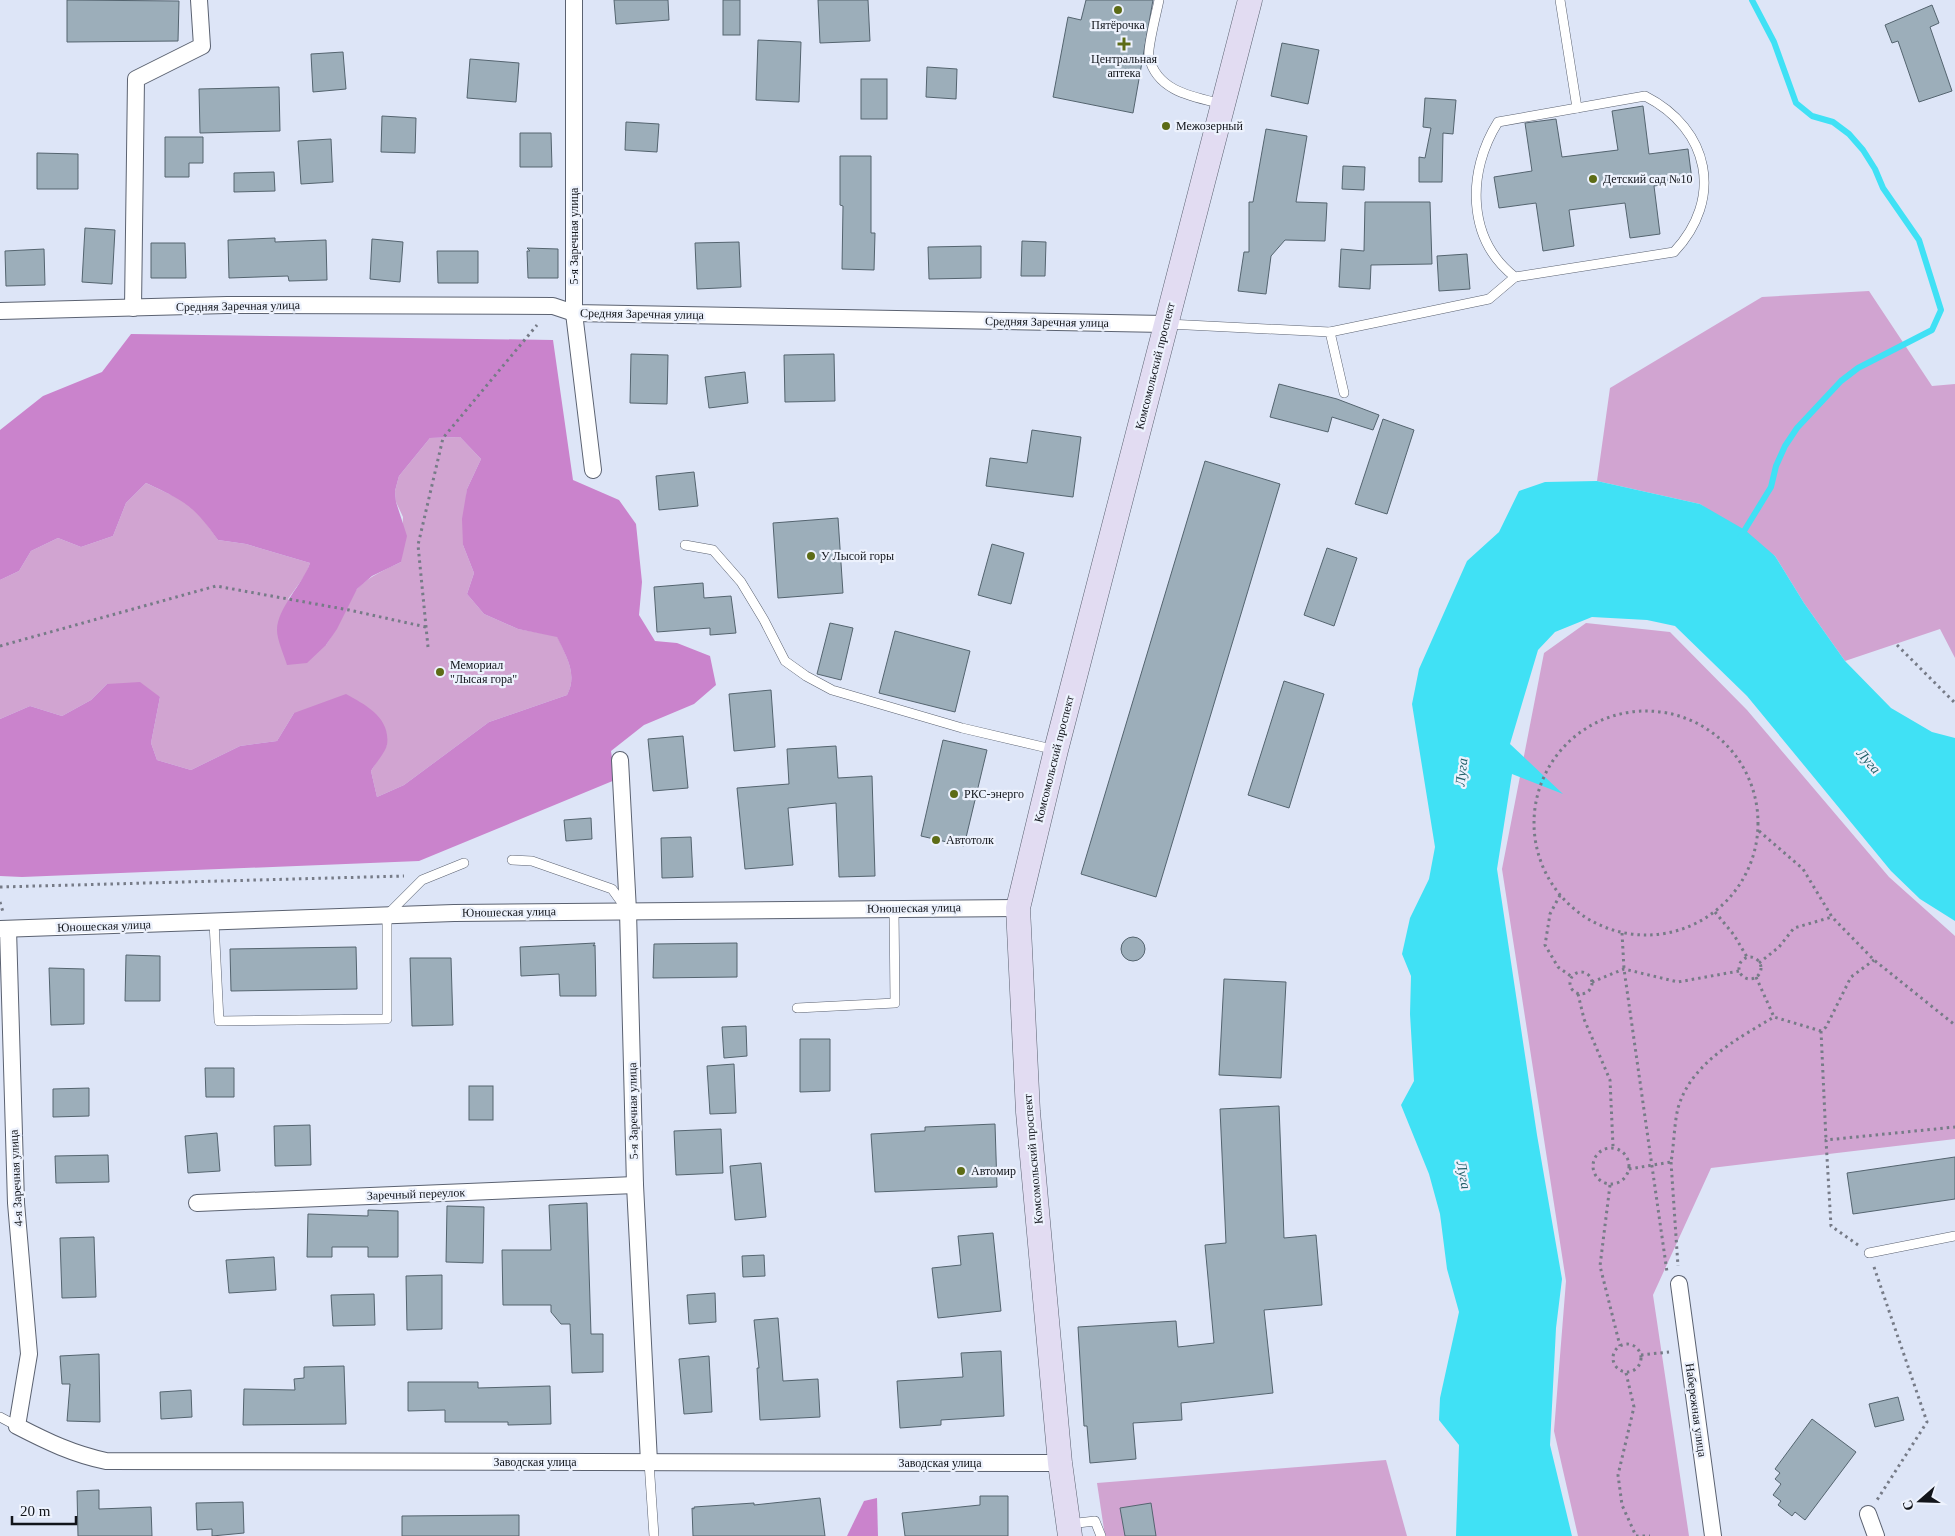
<svg xmlns="http://www.w3.org/2000/svg" width="1955" height="1536" font-family="'Times New Roman',serif">
<rect width="100%" height="100%" fill="#dde5f7"/>
<g fill="#d1a4d1">
<path d="M 1869,291 L 1932,386 L 1955,384 L 1955,658 L 1940,629 L 1845,661 L 1804,603 L 1775,556 L 1700,504 L 1597,481 L 1610,388 L 1762,297 Z"/>
<path d="M 460,437 L 481,459 L 467,489 L 463,545 L 474,573 L 467,594 L 484,614 L 518,629 L 557,636 C 566,656 578,674 567,695 L 489,722 L 404,785 L 377,797 L 371,771 L 387,745 L 294,713 L 277,741 L 240,746 L 191,770 L 157,760 L 151,743 L 160,697 L 107,684 L 91,700 L 62,716 L 30,706 L 0,719 L 0,580 L 19,571 L 31,551 L 58,538 L 81,547 L 113,536 L 126,503 L 146,483 L 186,502 L 198,512 L 218,540 L 246,544 L 310,563 L 306,574 L 288,599 L 326,645 C 337,630 348,598 358,588 C 370,576 386,569 401,562 L 403,517 L 396,502 L 395,491 L 399,476 L 430,438 Z"/>
<path d="M 1586,623 L 1670,632 L 1747,710 L 1889,877 L 1955,936 L 1955,1139 L 1711,1168 L 1653,1295 L 1689,1536 L 1578,1536 L 1554,1431 L 1566,1281 L 1502,869 L 1544,653 Z"/>
<path d="M 1386,1460 L 1407,1536 L 1105,1536 L 1097,1483 Z"/>
</g>
<g fill="#ca83cc">
<path d="M 131,334 L 553,340 L 573,480 L 619,500 L 636,524 L 642,582 L 639,615 L 655,641 L 677,643 L 710,656 L 716,685 L 694,704 L 644,725 L 611,751 L 615,780 L 419,861 L 22,877 L 0,876 L 0,719 L 30,706 L 62,716 L 91,700 L 107,684 L 140,682 L 160,697 L 151,743 L 157,760 L 191,770 L 240,746 L 277,741 L 294,713 L 346,694 C 366,705 391,718 387,745 C 385,753 375,764 371,771 L 377,797 L 404,785 L 489,722 L 567,695 C 578,674 566,656 557,637 L 518,629 L 484,614 L 467,594 L 474,573 L 463,545 L 462,519 L 467,489 L 481,459 L 460,437 L 430,438 L 399,476 L 395,491 L 396,502 L 407,536 L 401,562 L 372,576 L 357,589 L 337,629 L 326,645 L 307,663 L 287,665 C 284,655 277,640 277,630 C 277,608 303,584 310,563 L 246,544 L 218,540 C 192,504 186,502 146,483 L 126,503 L 113,536 L 81,547 L 58,538 L 31,551 L 19,571 L 0,580 L 0,430 L 43,396 L 102,372 Z"/>
<path d="M 877,1498 L 878,1536 L 847,1536 L 864,1501 Z"/>
</g>
<path fill="#40e1f5" d="M 1597,481 L 1700,504 L 1745,530 L 1775,556 L 1804,603 L 1845,661 L 1891,708 L 1932,732 L 1955,738 L 1955,921 L 1920,899 L 1891,871 L 1747,696 L 1675,626 L 1647,620 L 1592,617 L 1555,632 L 1538,650 L 1510,744 L 1563,794 L 1512,774 L 1497,869 L 1537,1135 L 1562,1279 L 1556,1328 L 1550,1445 L 1572,1536 L 1456,1536 L 1459,1445 L 1439,1420 L 1440,1398 L 1459,1312 L 1447,1269 L 1440,1214 L 1429,1174 L 1401,1105 L 1414,1081 L 1410,1014 L 1411,976 L 1402,954 L 1410,918 L 1429,879 L 1435,847 L 1412,704 L 1419,669 L 1467,561 L 1499,532 L 1519,491 L 1545,482 Z"/>
<g fill="none" stroke-linecap="round" stroke-linejoin="round">
<path stroke="#40e1f5" stroke-width="6" d="M 1741,536 L 1771,487 L 1776,466 L 1785,446 L 1797,428 L 1841,381 L 1858,368 L 1932,330 L 1941,310 L 1919,240 L 1883,188 L 1875,169 L 1863,150 L 1849,134 L 1833,122 L 1812,116 L 1796,103 L 1774,42 L 1752,0"/>
</g>
<g fill="#9caeba" stroke="#54646f">
<path d="M 67,0 L 179,1 L 178,41 L 67,42 Z"/>
<path d="M 614,0 L 668,0 L 669,20 L 616,24 Z"/>
<rect x="723" y="0" width="17" height="35"/>
<path d="M 818,0 L 868,0 L 870,41 L 820,43 Z"/>
<path d="M 1086,0 L 1153,0 L 1133,113 L 1053,97 L 1068,17 L 1081,20 Z"/>
<path d="M 1932,5 L 1939,23 L 1930,27 L 1952,91 L 1919,102 L 1898,41 L 1892,43 L 1885,25 Z"/>
<path d="M 758,40 L 801,42 L 799,102 L 756,100 Z"/>
<path d="M 1282,43 L 1319,50 L 1308,104 L 1271,96 Z"/>
<path d="M 343,52 L 346,89 L 313,92 L 311,54 Z"/>
<path d="M 470,59 L 519,63 L 516,102 L 467,98 Z"/>
<path d="M 927,67 L 957,69 L 956,99 L 926,97 Z"/>
<rect x="861" y="79" width="26" height="40"/>
<path d="M 279,87 L 280,131 L 200,133 L 199,89 Z"/>
<path d="M 1425,98 L 1456,100 L 1453,134 L 1443,133 L 1442,182 L 1419,182 L 1419,157 L 1425,158 L 1431,128 L 1423,127 Z"/>
<path d="M 1643,106 L 1649,154 L 1688,149 L 1692,180 L 1654,186 L 1660,234 L 1630,238 L 1625,203 L 1569,210 L 1574,246 L 1543,251 L 1536,203 L 1499,208 L 1494,177 L 1532,171 L 1525,123 L 1556,119 L 1562,157 L 1618,150 L 1612,111 Z"/>
<path d="M 382,116 L 416,118 L 415,153 L 381,152 Z"/>
<path d="M 626,122 L 659,124 L 657,152 L 625,150 Z"/>
<path d="M 1266,129 L 1307,136 L 1296,202 L 1327,203 L 1325,241 L 1285,240 L 1271,256 L 1266,294 L 1238,291 L 1244,252 L 1249,252 L 1249,202 L 1253,202 Z"/>
<path d="M 520,133 L 551,133 L 552,167 L 520,167 Z"/>
<path d="M 165,137 L 203,137 L 203,163 L 189,163 L 189,177 L 165,177 Z"/>
<path d="M 331,139 L 333,182 L 301,184 L 298,141 Z"/>
<path d="M 37,153 L 78,154 L 78,189 L 37,189 Z"/>
<path d="M 840,156 L 871,156 L 871,233 L 875,233 L 874,270 L 842,269 L 843,206 L 840,205 Z"/>
<path d="M 1343,166 L 1365,167 L 1364,190 L 1342,189 Z"/>
<path d="M 274,172 L 275,191 L 234,192 L 234,173 Z"/>
<path d="M 1365,202 L 1430,202 L 1432,264 L 1371,265 L 1370,289 L 1339,287 L 1341,249 L 1364,251 Z"/>
<path d="M 85,228 L 115,230 L 112,284 L 82,282 Z"/>
<path d="M 275,238 L 275,242 L 326,240 L 327,280 L 289,281 L 288,276 L 229,278 L 228,240 Z"/>
<path d="M 372,239 L 403,242 L 400,282 L 370,279 Z"/>
<path d="M 1022,241 L 1046,242 L 1045,276 L 1021,276 Z"/>
<path d="M 739,242 L 741,287 L 697,289 L 695,243 Z"/>
<path d="M 151,243 L 185,243 L 186,278 L 151,278 Z"/>
<path d="M 981,246 L 981,278 L 929,279 L 928,247 Z"/>
<path d="M 527,248 L 558,249 L 558,278 L 528,278 L 527,251 L 530,251 Z"/>
<path d="M 44,249 L 45,285 L 6,286 L 5,251 Z"/>
<path d="M 437,251 L 478,251 L 478,283 L 438,283 Z"/>
<path d="M 1467,254 L 1470,289 L 1439,291 L 1437,256 Z"/>
<path d="M 631,354 L 668,355 L 667,404 L 630,403 Z"/>
<path d="M 834,354 L 835,401 L 785,402 L 784,355 Z"/>
<path d="M 745,372 L 748,403 L 709,408 L 705,377 Z"/>
<path d="M 1279,384 L 1337,399 L 1379,415 L 1373,430 L 1332,417 L 1328,432 L 1270,417 Z"/>
<path d="M 1383,419 L 1414,430 L 1387,514 L 1355,504 Z"/>
<path d="M 1032,430 L 1081,437 L 1073,497 L 986,486 L 990,458 L 1027,463 Z"/>
<path d="M 1205,461 L 1280,484 L 1156,897 L 1081,874 Z"/>
<path d="M 694,472 L 698,506 L 659,510 L 656,476 Z"/>
<path d="M 838,518 L 843,593 L 778,598 L 773,523 Z"/>
<path d="M 992,544 L 1024,553 L 1011,604 L 978,595 Z"/>
<path d="M 1327,548 L 1357,558 L 1334,626 L 1304,615 Z"/>
<path d="M 703,583 L 704,598 L 731,596 L 736,633 L 710,635 L 710,628 L 657,632 L 654,587 Z"/>
<path d="M 830,623 L 853,628 L 841,680 L 817,674 Z"/>
<path d="M 895,631 L 970,651 L 955,712 L 879,693 Z"/>
<path d="M 1284,681 L 1324,694 L 1289,808 L 1248,795 Z"/>
<path d="M 771,690 L 775,747 L 734,751 L 729,694 Z"/>
<path d="M 683,736 L 688,788 L 653,791 L 648,739 Z"/>
<path d="M 943,740 L 987,750 L 964,846 L 921,836 Z"/>
<path d="M 836,746 L 838,778 L 872,776 L 875,876 L 839,877 L 836,803 L 788,808 L 793,865 L 745,869 L 737,788 L 789,784 L 787,749 Z"/>
<path d="M 591,818 L 592,839 L 566,841 L 564,820 Z"/>
<path d="M 691,837 L 693,877 L 662,878 L 661,838 Z"/>
<circle cx="1133" cy="949" r="12"/>
<path d="M 595,943 L 593,946 L 595,945 L 596,996 L 560,996 L 559,974 L 521,976 L 520,947 Z"/>
<path d="M 737,943 L 737,977 L 653,978 L 654,944 Z"/>
<path d="M 356,947 L 357,989 L 231,991 L 230,949 Z"/>
<path d="M 126,955 L 160,956 L 160,1001 L 125,1001 Z"/>
<path d="M 410,958 L 451,958 L 453,1025 L 412,1026 Z"/>
<path d="M 49,968 L 84,969 L 84,1024 L 51,1025 Z"/>
<path d="M 1224,979 L 1286,982 L 1281,1078 L 1219,1075 Z"/>
<path d="M 746,1026 L 747,1056 L 724,1058 L 722,1027 Z"/>
<path d="M 800,1039 L 830,1039 L 830,1091 L 800,1092 Z"/>
<path d="M 734,1064 L 736,1113 L 710,1114 L 707,1066 Z"/>
<path d="M 205,1068 L 234,1068 L 234,1097 L 206,1097 Z"/>
<rect x="469" y="1086" width="24" height="34"/>
<path d="M 89,1088 L 89,1116 L 53,1117 L 53,1089 Z"/>
<path d="M 1279,1106 L 1284,1238 L 1316,1235 L 1322,1305 L 1264,1310 L 1273,1393 L 1181,1403 L 1182,1420 L 1133,1423 L 1136,1459 L 1090,1463 L 1087,1426 L 1084,1426 L 1078,1327 L 1176,1321 L 1178,1347 L 1214,1343 L 1205,1245 L 1226,1243 L 1220,1109 Z"/>
<path d="M 995,1124 L 997,1187 L 875,1192 L 871,1134 L 925,1131 L 925,1127 Z"/>
<path d="M 310,1125 L 311,1165 L 275,1166 L 274,1126 Z"/>
<path d="M 721,1129 L 723,1173 L 676,1175 L 674,1131 Z"/>
<path d="M 217,1133 L 220,1171 L 188,1173 L 185,1136 Z"/>
<path d="M 108,1155 L 109,1182 L 56,1183 L 55,1156 Z"/>
<path d="M 1955,1157 L 1955,1199 L 1853,1214 L 1847,1173 Z"/>
<path d="M 761,1163 L 766,1217 L 735,1220 L 730,1166 Z"/>
<path d="M 587,1203 L 591,1334 L 603,1334 L 603,1372 L 572,1373 L 570,1324 L 561,1324 L 551,1312 L 551,1305 L 503,1305 L 502,1250 L 551,1250 L 549,1205 Z"/>
<path d="M 447,1206 L 484,1207 L 483,1263 L 446,1262 Z"/>
<path d="M 368,1210 L 398,1211 L 398,1257 L 368,1257 L 368,1247 L 332,1247 L 332,1257 L 307,1257 L 308,1214 L 368,1216 Z"/>
<path d="M 993,1233 L 1001,1311 L 938,1318 L 932,1268 L 961,1265 L 958,1236 Z"/>
<path d="M 94,1237 L 96,1297 L 62,1298 L 60,1238 Z"/>
<path d="M 764,1255 L 765,1276 L 743,1277 L 742,1256 Z"/>
<path d="M 274,1257 L 276,1290 L 229,1293 L 226,1260 Z"/>
<path d="M 442,1275 L 442,1329 L 407,1330 L 406,1276 Z"/>
<path d="M 715,1293 L 716,1322 L 689,1324 L 687,1295 Z"/>
<path d="M 374,1294 L 375,1325 L 333,1326 L 331,1295 Z"/>
<path d="M 778,1318 L 783,1381 L 818,1379 L 820,1417 L 760,1420 L 757,1368 L 759,1368 L 754,1320 Z"/>
<path d="M 1001,1351 L 1004,1416 L 941,1420 L 941,1425 L 900,1428 L 897,1381 L 963,1377 L 961,1353 Z"/>
<path d="M 99,1354 L 100,1422 L 67,1421 L 70,1384 L 62,1384 L 60,1356 Z"/>
<path d="M 709,1356 L 712,1412 L 684,1414 L 679,1359 Z"/>
<path d="M 344,1366 L 346,1424 L 243,1425 L 244,1389 L 295,1390 L 294,1379 L 304,1378 L 304,1367 Z"/>
<path d="M 408,1382 L 478,1382 L 478,1388 L 550,1386 L 551,1424 L 508,1425 L 508,1422 L 445,1422 L 445,1410 L 408,1411 Z"/>
<path d="M 191,1390 L 192,1417 L 161,1419 L 160,1392 Z"/>
<path d="M 1898,1397 L 1904,1420 L 1875,1427 L 1869,1404 Z"/>
<path d="M 1812,1419 L 1856,1452 L 1805,1520 L 1795,1512 L 1792,1516 L 1778,1505 L 1781,1501 L 1773,1495 L 1781,1484 L 1775,1479 L 1780,1473 L 1775,1469 Z"/>
<path d="M 99,1490 L 99,1509 L 151,1507 L 152,1536 L 78,1536 L 77,1491 Z"/>
<path d="M 980,1496 L 1008,1496 L 1008,1536 L 905,1536 L 902,1513 L 980,1505 Z"/>
<path d="M 820,1498 L 825,1536 L 693,1536 L 692,1508 L 694,1509 L 694,1507 L 754,1503 L 754,1505 Z"/>
<path d="M 243,1502 L 244,1533 L 212,1536 L 212,1529 L 197,1530 L 196,1503 Z"/>
<path d="M 1151,1503 L 1156,1536 L 1125,1536 L 1120,1508 Z"/>
<path d="M 519,1515 L 519,1536 L 402,1536 L 402,1516 Z"/>
</g>
<g fill="none" stroke-linecap="round" stroke-linejoin="round">
<defs>
<g id="service">
<path d="M 1159,0 C 1157,11 1147,48 1149,57 C 1157,92 1194,97 1223,104"/>
<path d="M 1560,0 L 1577,108"/>
<path d="M 1645,96 C 1710,129 1724,199 1674,252 L 1515,277 C 1466,239 1467,171 1498,122 Z"/>
<path d="M 1168,324 L 1330,332 L 1344,393"/>
<path d="M 1330,332 L 1489,299 L 1515,277"/>
<path d="M 685,545 L 713,550 L 741,582 L 764,620 L 785,661 L 806,676 L 832,690 L 962,728 L 1056,750"/>
<path d="M 512,860 L 532,861 L 612,889 L 625,907"/>
<path d="M 214,922 L 219,1021 L 387,1019 L 387,915 L 422,880 L 464,863"/>
<path d="M 797,1008 L 895,1003 L 894,909"/>
<path d="M 1869,1253 L 1955,1236"/>
<path d="M 0,1417 L 17,1426"/>
<path d="M 649,1462 L 654,1536"/>
<path d="M 1069,1524 L 1095,1521 L 1101,1536"/>
</g>
<g id="minor">
<path d="M 574,0 L 574,313 L 593,470"/>
<path d="M 133,308 L 136,79 L 202,46 L 199,0"/>
<path d="M 0,311 L 227,305 L 553,306 L 574,313 L 1165,324"/>
<path d="M 620,760 L 628,911 L 635,1185 L 649,1462"/>
<path d="M 0,929 L 454,913 L 1018,908"/>
<path d="M 8,929 L 16,1203 L 29,1354 L 17,1426 C 48,1442 73,1454 106,1461 L 1060,1463"/>
<path d="M 197,1203 L 635,1185"/>
<path d="M 1679,1284 L 1713,1536"/>
<path d="M 1868,1514 L 1876,1536"/>
</g>
<path id="secondary" d="M 1070,1536 L 1060,1463 L 1028,1112 L 1018,908 L 1056,750 L 1250,0"/>
</defs>
<use href="#service" stroke="#5b6271" stroke-width="10"/>
<use href="#minor" stroke="#5b6271" stroke-width="18"/>
<use href="#secondary" stroke="#5b6271" stroke-width="25"/>
<g stroke="#767b87" stroke-width="3" stroke-dasharray="2.5 4" stroke-linecap="butt">
<path d="M 1897,645 L 1955,703"/>
<path d="M 0,646 L 216,586 L 349,610 L 426,627"/>
<path d="M 428,647 L 418,545 L 443,438 L 537,325"/>
<circle cx="1646" cy="823" r="112"/>
<path d="M 1759,831 L 1803,869 L 1832,917 L 1874,960 L 1955,1025"/>
<path d="M 0,887 L 404,876"/>
<path d="M 1560,895 L 1550,914 L 1545,945 L 1558,967 L 1572,977"/>
<path d="M 0,902 L 3,912"/>
<path d="M 1715,912 L 1734,935 L 1747,957"/>
<path d="M 1622,933 L 1624,969 L 1667,1272"/>
<circle cx="1750" cy="968" r="11"/>
<path d="M 1759,963 L 1779,947 L 1794,928 L 1832,917"/>
<circle cx="1581" cy="983" r="11"/>
<path d="M 1756,977 L 1774,1017"/>
<path d="M 1592,982 L 1624,969 L 1678,982 L 1739,971"/>
<path d="M 1578,994 L 1584,1019 L 1610,1080 L 1613,1146"/>
<path d="M 1821,1031 L 1826,1140"/>
<circle cx="1611" cy="1166" r="18"/>
<path d="M 1671,1162 L 1678,1266"/>
<path d="M 1629,1169 L 1671,1162 C 1674,1145 1674,1125 1678,1108 C 1691,1063 1737,1039 1774,1017 L 1821,1031 L 1826,1027 L 1851,977 L 1874,960"/>
<path d="M 1610,1185 L 1600,1266 L 1620,1346"/>
<path d="M 1858,1245 L 1831,1226 L 1826,1140 L 1955,1127"/>
<path d="M 1874,1267 L 1927,1422 L 1877,1500"/>
<circle cx="1627" cy="1358" r="14"/>
<path d="M 1641,1355 L 1669,1352"/>
<path d="M 1626,1373 L 1634,1407 L 1618,1475 L 1622,1505 L 1636,1536"/>
<path d="M 1636,1536 L 1650,1536"/>
</g>
<use href="#service" stroke="#fff" stroke-width="9"/>
<use href="#minor" stroke="#fff" stroke-width="16"/>
<use href="#secondary" stroke="#e2dcf2" stroke-width="24"/>
</g>
<g fill="#5d6c16" stroke="#edf2fd" stroke-width="2">
<circle cx="1118" cy="10" r="5"/>
<path d="M1121.5 36.5h5v5h5v5h-5v5h-5v-5h-5v-5h5z"/>
<circle cx="1166" cy="126" r="5"/>
<circle cx="1593" cy="179" r="5"/>
<circle cx="811" cy="556" r="5"/>
<circle cx="440" cy="672" r="5"/>
<circle cx="954" cy="794" r="5"/>
<circle cx="936" cy="840" r="5"/>
<circle cx="961" cy="1171" r="5"/>
</g>
<g text-anchor="middle" stroke-width="4.5" stroke-linejoin="round" paint-order="stroke">
<g font-size="12" fill="#12151b" stroke="#edf2fd" text-anchor="start">
<text x="1118" y="29" text-anchor="middle">Пятёрочка</text>
<text x="1124" y="63" text-anchor="middle">Центральная<tspan x="1124" dy="14">аптека</tspan></text>
<text x="1176" y="130">Межозерный</text>
<text x="1603" y="183">Детский сад №10</text>
<text x="821" y="560">У Лысой горы</text>
<text x="450" y="669">Мемориал<tspan x="450" dy="14">"Лысая гора"</tspan></text>
<text x="964" y="798">РКС-энерго</text>
<text x="946" y="844">Автотолк</text>
<text x="971" y="1175">Автомир</text>
</g>
<g font-size="12" fill="#12151b" stroke="#edf2fd">
<text transform="translate(574 236) rotate(-90)" y="4">5-я Заречная улица</text>
<text transform="translate(238 306) rotate(-1)" y="4">Средняя Заречная улица</text>
<text transform="translate(642 314) rotate(1)" y="4">Средняя Заречная улица</text>
<text transform="translate(1047 322) rotate(1)" y="4">Средняя Заречная улица</text>
<text transform="translate(1155 366) rotate(-76)" y="4">Комсомольский проспект</text>
<text transform="translate(1054 759) rotate(-76)" y="4">Комсомольский проспект</text>
<text transform="translate(914 908) rotate(-1)" y="4">Юношеская улица</text>
<text transform="translate(509 912) rotate(-1)" y="4">Юношеская улица</text>
<text transform="translate(104 926) rotate(-2)" y="4">Юношеская улица</text>
<text transform="translate(633 1111) rotate(-91)" y="4">5-я Заречная улица</text>
<text transform="translate(1033 1159) rotate(-95)" y="4">Комсомольский проспект</text>
<text transform="translate(16 1178) rotate(-93)" y="4">4-я Заречная улица</text>
<text transform="translate(416 1194) rotate(-2)" y="4">Заречный переулок</text>
<text transform="translate(1696 1410) rotate(82)" y="4">Набережная улица</text>
<text x="535" y="1466">Заводская улица</text>
<text x="940" y="1467">Заводская улица</text>
</g>
<g font-size="14" font-style="italic" fill="#23616a" stroke="#edf2fd">
<text transform="translate(1869 761) rotate(49)" y="5">Луга</text>
<text transform="translate(1461 772) rotate(-84)" y="5">Луга</text>
<text transform="translate(1464 1175) rotate(79)" y="5">Луга</text>
</g>
</g>
<g transform="translate(1920 1501) rotate(250)" stroke="#edf2fd" stroke-width="4" paint-order="stroke">
<path d="M0-4L9 19L0 12L-9 19Z" fill="#12151b"/>
<text y="-8" font-size="14" font-weight="bold" text-anchor="middle" fill="#12151b">С</text>
</g>
<path d="M12 1516v8h64v-8" fill="none" stroke="#12151b" stroke-width="2.5"/>
<text x="20" y="1516" font-size="15" fill="#12151b" stroke="#edf2fd" stroke-width="4" paint-order="stroke">20 m</text>
</svg>
